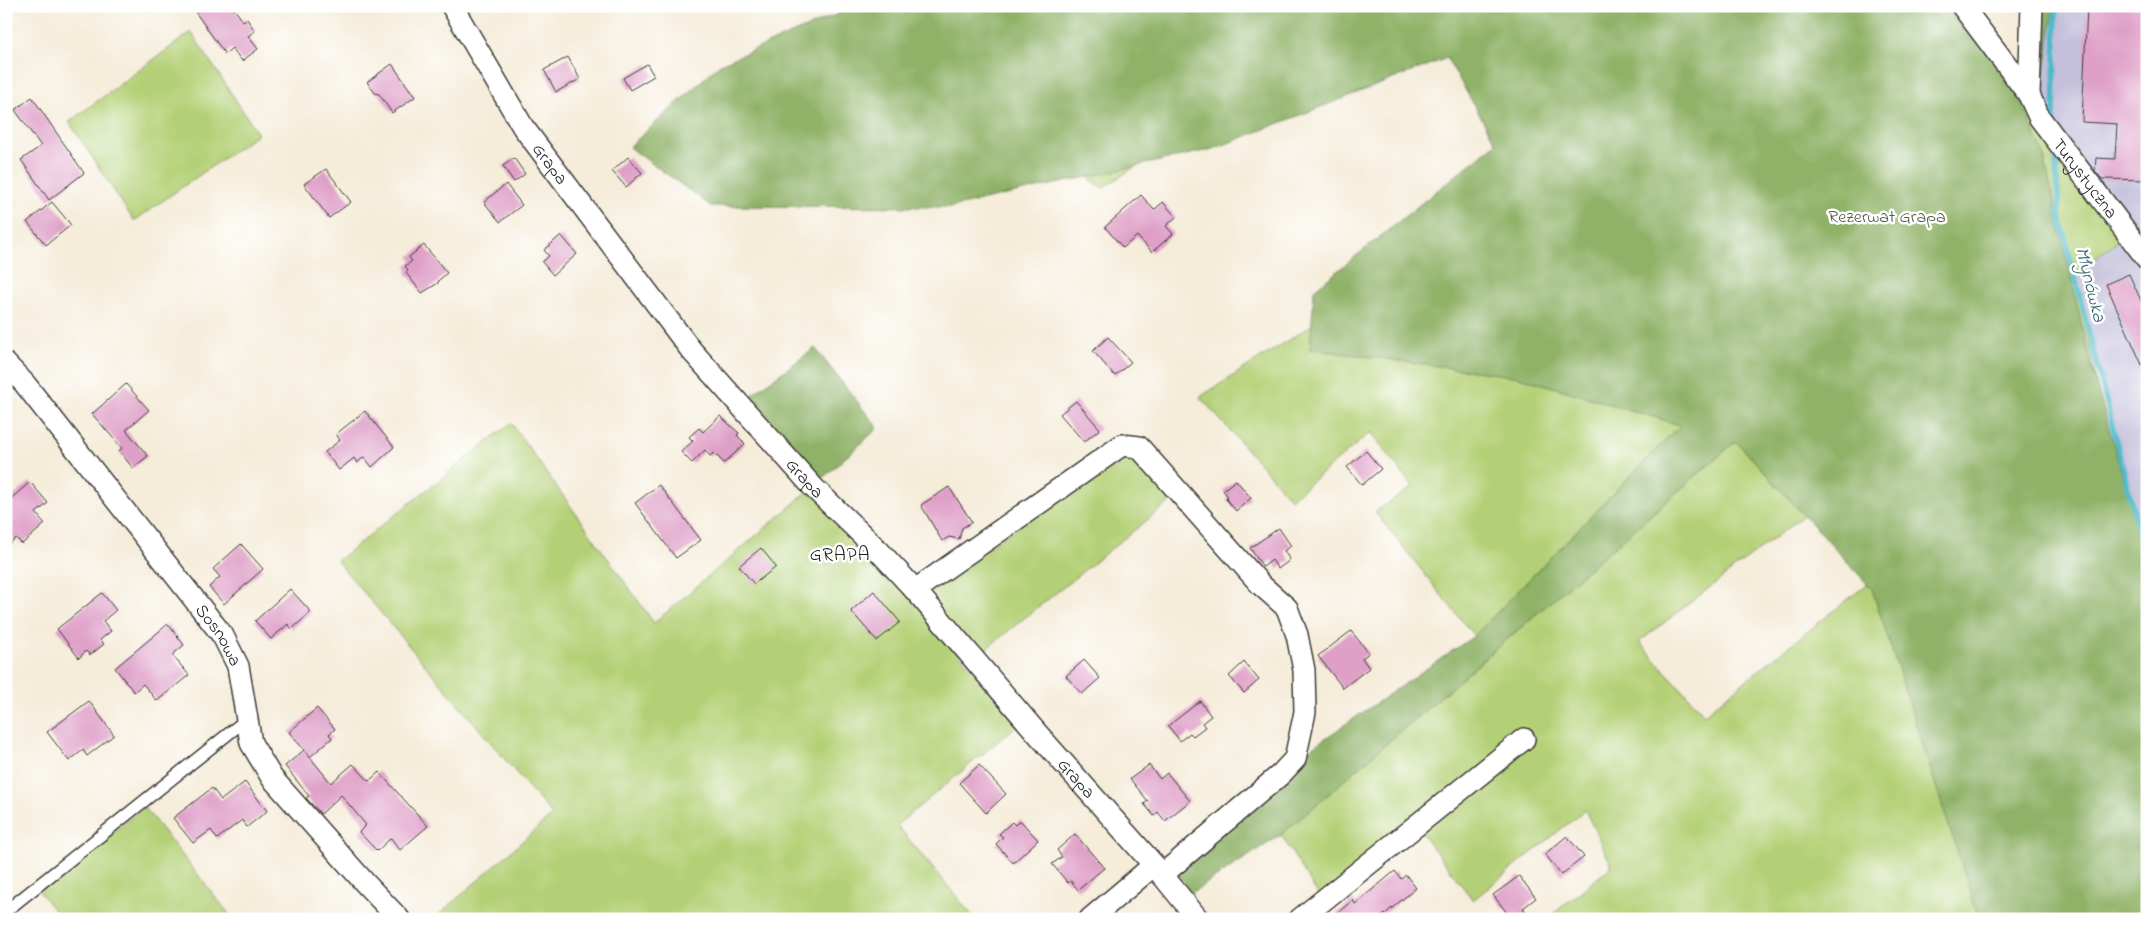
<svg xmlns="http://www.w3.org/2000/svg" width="2153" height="925" font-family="'Indie Flower',sans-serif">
<rect width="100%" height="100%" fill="#fff"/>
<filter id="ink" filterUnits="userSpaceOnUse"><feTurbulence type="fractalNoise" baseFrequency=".02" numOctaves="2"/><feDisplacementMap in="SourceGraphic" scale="10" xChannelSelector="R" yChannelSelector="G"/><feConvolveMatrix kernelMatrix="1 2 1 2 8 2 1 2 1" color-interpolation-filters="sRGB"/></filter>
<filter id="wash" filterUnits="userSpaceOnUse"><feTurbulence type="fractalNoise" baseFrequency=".0096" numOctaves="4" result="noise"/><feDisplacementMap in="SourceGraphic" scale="20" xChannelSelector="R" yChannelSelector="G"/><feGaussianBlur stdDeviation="1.12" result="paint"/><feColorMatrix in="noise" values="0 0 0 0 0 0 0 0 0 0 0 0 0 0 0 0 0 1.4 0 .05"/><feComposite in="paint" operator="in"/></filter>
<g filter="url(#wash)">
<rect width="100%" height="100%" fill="#f5ecd9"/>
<path fill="#c4c0db" d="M 2054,6 L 2147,6 L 2147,548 L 2142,545 L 2075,275 L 2039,117 Z"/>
<g fill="#b4d076" stroke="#687649">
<path d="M 1958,6 L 2127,233 L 2075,275 L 2139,599 L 2147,919 L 1547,919 L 1612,866 L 1585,810 L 1473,900 L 1416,826 L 1322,901 L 1281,835 L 1736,441 L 1804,515 L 1639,642 L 1704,714 L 1881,573 L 1805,406 L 1519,377 L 1681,424 L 1474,636 L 1375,512 L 1413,487 L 1371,432 L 1291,499 L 1200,397 L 1472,222 L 1530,35 L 1214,115 L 1103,188 L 1073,167 L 884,56 Z"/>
<path d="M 191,32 L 258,134 L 134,221 L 69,122 Z"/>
<path d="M 511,423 L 654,623 L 813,487 L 1020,723 L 897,825 L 975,919 L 434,919 L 552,815 L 337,561 Z"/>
<path d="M 1126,455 L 1136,455 L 1176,497 L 977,656 L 922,591 Z"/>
<path d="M 144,807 L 233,919 L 61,919 L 39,891 Z"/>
</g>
<g fill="#8fb267" stroke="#566742">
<path d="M 857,6 L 1956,6 L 2004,61 L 2043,153 L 2089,358 L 2142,545 L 2147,548 L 2147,919 L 1979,919 L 1872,589 L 1736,441 L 1281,835 L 1182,899 L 1162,875 L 1295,759 L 1474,636 L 1680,425 L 1519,377 L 1310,349 L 1314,290 L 1496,143 L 1447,58 L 1213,149 L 952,207 L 711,206 L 629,147 L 720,64 Z"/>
<path d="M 2032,6 L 2054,6 L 2039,117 Z"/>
<path d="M 815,348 L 878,428 L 813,487 L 739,404 Z"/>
</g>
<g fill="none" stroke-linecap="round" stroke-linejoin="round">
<g stroke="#4dbac7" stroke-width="5.5">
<path d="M 2054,127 L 2056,6"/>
<path d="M 2055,148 L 2059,213 L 2147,564"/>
</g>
</g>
<g id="blocks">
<g fill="#dfa0c8">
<path d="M 191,6 L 232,6 L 243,21 L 247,19 L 255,31 L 248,36 L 258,49 L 242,61 L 232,48 L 225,54 Z"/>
<path d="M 2087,6 L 2147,6 L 2147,180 L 2102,179 L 2095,171 L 2096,158 L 2115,159 L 2117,124 L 2082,122 Z"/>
<path d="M 568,57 L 580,79 L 556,92 L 544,70 Z"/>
<path d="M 392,64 L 415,97 L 392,113 L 379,94 L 375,93 L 367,82 Z"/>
<path d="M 647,64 L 654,76 L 630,90 L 623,78 Z"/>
<path d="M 32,97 L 84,173 L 49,200 L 21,160 L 41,146 L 15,110 Z"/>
<path d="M 628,157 L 642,173 L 626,187 L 612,171 Z"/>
<path d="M 514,158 L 525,174 L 514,182 L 503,166 Z"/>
<path d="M 326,169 L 351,202 L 329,218 L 304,184 Z"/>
<path d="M 506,184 L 522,205 L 500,222 L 484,202 Z"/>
<path d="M 1141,195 L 1154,210 L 1163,202 L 1176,217 L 1166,226 L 1173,234 L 1152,252 L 1137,236 L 1123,248 L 1105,227 Z"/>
<path d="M 52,202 L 71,225 L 46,245 L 27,222 Z"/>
<path d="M 561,235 L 577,254 L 553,275 L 542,262 L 549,256 L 544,250 Z"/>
<path d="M 424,245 L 447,273 L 439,280 L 438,283 L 422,293 L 406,273 L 408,270 L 405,266 L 412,261 L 409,257 Z"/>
<path d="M 2129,274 L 2147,314 L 2147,376 L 2106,284 Z"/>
<path d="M 1108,337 L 1131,362 L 1115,376 L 1093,351 Z"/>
<path d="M 126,384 L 149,410 L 126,430 L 148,456 L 133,468 L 119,451 L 122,448 L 92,414 Z"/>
<path d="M 1076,401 L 1100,429 L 1084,442 L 1060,414 Z"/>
<path d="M 365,411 L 394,447 L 372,467 L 364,457 L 357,463 L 354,458 L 339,470 L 325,452 L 340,440 L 336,434 Z"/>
<path d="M 720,416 L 739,433 L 737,435 L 745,444 L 724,463 L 714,453 L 710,456 L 705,450 L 692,463 L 681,452 L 693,441 L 689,437 L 699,428 L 703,432 Z"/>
<path d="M 1366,451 L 1381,469 L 1362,485 L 1347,467 Z"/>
<path d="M 1236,480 L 1251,498 L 1236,511 L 1226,499 L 1228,497 L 1223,490 Z"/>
<path d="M 30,482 L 48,503 L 36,513 L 45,524 L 22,544 L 16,538 L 6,547 L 6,503 Z"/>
<path d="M 659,485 L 701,540 L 676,558 L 635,503 Z"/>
<path d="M 949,487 L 972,522 L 962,528 L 959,539 L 949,537 L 942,541 L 921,505 Z"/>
<path d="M 1279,528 L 1291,546 L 1284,551 L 1290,560 L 1278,569 L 1272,560 L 1263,567 L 1250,548 Z"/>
<path d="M 241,544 L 263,569 L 224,604 L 209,587 L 220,577 L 213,569 Z"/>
<path d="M 761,548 L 776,567 L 754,584 L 739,566 Z"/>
<path d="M 290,589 L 311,612 L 292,629 L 288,624 L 271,639 L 255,621 Z"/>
<path d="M 874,591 L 900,622 L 877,641 L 851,611 Z"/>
<path d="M 102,593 L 116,610 L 103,621 L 111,631 L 100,640 L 104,644 L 90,655 L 86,651 L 79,658 L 57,629 Z"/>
<path d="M 168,624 L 184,645 L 172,655 L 189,675 L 157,701 L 143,684 L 134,692 L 115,668 Z"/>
<path d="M 1351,631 L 1369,653 L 1362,658 L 1369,668 L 1343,688 L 1318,656 Z"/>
<path d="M 1084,660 L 1100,678 L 1082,694 L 1066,676 Z"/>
<path d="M 1244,662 L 1259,680 L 1244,693 L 1229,676 Z"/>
<path d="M 89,701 L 114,735 L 87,756 L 83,750 L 69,761 L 47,732 Z"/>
<path d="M 1200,701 L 1211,716 L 1202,723 L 1205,727 L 1193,736 L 1190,733 L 1180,741 L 1168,726 Z"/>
<path d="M 317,708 L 335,729 L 329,734 L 332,738 L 310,757 L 289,732 Z"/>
<path d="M 304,750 L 331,783 L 353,764 L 369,781 L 379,772 L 428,826 L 400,850 L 391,838 L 377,851 L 359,832 L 366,825 L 341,795 L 321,814 L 306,798 L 309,796 L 285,766 Z"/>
<path d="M 979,765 L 1006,794 L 986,813 L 959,783 Z"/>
<path d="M 1149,765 L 1160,779 L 1167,773 L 1190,801 L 1165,821 L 1158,812 L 1154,816 L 1144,804 L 1148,801 L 1130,779 Z"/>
<path d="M 245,782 L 267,811 L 247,827 L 242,820 L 217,839 L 211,830 L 193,843 L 173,818 L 212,788 L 221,800 Z"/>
<path d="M 1020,820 L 1038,840 L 1013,863 L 996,844 L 1003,837 L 999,834 L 1012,822 L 1015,825 Z"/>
<path d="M 1075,834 L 1104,868 L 1078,890 L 1071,881 L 1068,883 L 1052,864 L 1062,857 L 1057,850 Z"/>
<path d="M 1567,836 L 1584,857 L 1561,875 L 1545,854 Z"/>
<path d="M 1395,871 L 1401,879 L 1406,875 L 1416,888 L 1379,919 L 1330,919 L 1353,900 L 1355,904 Z"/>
<path d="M 1519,876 L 1536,898 L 1523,908 L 1527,913 L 1519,919 L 1512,919 L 1493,895 Z"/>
</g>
</g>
</g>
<g filter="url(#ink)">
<use href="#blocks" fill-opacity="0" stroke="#3d3b38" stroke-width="1"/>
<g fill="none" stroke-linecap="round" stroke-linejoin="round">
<defs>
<path id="service" d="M 6,911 L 247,719"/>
<g id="minor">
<path id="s1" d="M 452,6 L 523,127 L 691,350 L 813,487 L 878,550 L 915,590 L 1036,732 L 1154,865 L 1198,919"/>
<path d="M 1962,6 L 2029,95"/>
<path id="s2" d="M 2032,6 L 2029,95 L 2039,117 L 2147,259"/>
<path id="s3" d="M 6,364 L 25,384 L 223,636 L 238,666 L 251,743 L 272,778 L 365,883 L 399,919"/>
<path d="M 915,590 L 1122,445 L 1139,447 L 1261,585 L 1287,608 L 1297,635 L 1304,670 L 1305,712 L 1295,759 L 1281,774 L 1162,875"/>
<path d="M 1090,919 L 1154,865"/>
<path d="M 1300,919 L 1524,739"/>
</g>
</defs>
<use href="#service" stroke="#3d3b38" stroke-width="14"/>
<use href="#minor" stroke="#3d3b38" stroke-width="24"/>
<use href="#service" stroke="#fff" stroke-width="11"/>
<use href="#minor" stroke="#fff" stroke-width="21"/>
</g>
</g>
<g text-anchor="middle" stroke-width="5" stroke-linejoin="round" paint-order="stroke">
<g font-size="18" fill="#1c1c1c" stroke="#fff">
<text dy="6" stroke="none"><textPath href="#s1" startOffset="186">Grapa</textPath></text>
<text dy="6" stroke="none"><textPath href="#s2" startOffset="190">Turystyczna</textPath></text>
<text dy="6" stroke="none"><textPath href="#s1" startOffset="591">Grapa</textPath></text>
<text dy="6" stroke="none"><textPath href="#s3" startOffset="345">Sosnowa</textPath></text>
<text dy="6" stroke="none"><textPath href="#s1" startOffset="996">Grapa</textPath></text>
</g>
<g font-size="18" fill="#515b3c" stroke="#fff">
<text x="1887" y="222">Rezerwat Grapa</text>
</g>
<g font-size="19" font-style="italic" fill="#326369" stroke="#fff">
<text transform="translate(2092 284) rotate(76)" y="7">Młynówka</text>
</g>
<g font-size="19" letter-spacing="1" fill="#1c1c1c" stroke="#fff">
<text x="840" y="560">GRAPA</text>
</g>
</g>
<rect width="2153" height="925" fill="none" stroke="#fff" stroke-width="25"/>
</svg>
